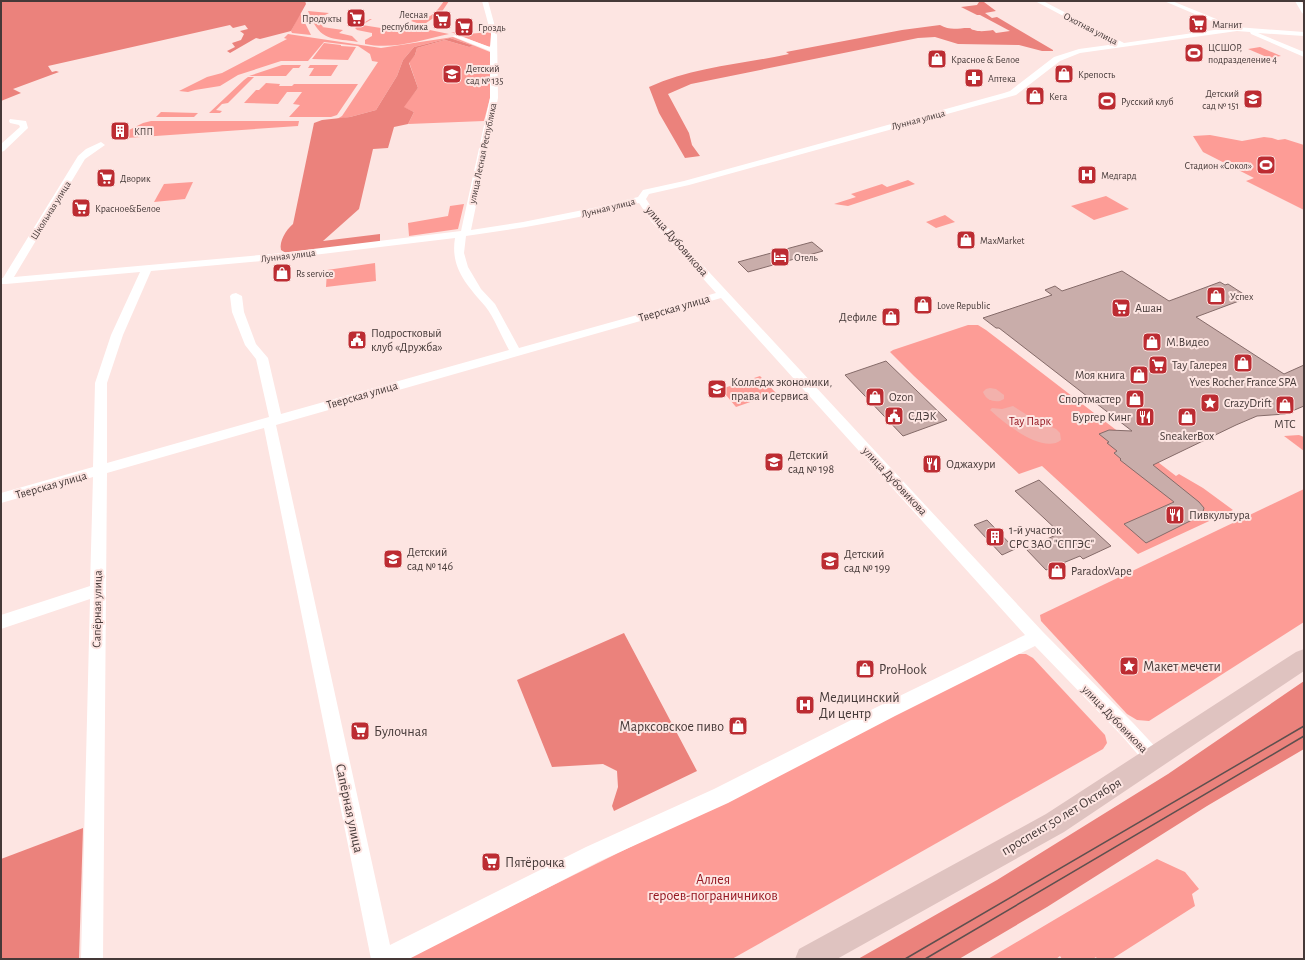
<svg xmlns="http://www.w3.org/2000/svg" width="1305" height="960" font-family="'Alegreya Sans',sans-serif">
<rect width="100%" height="100%" fill="#fde5e2"/>
<g fill="#fd9c96">
<path d="M 444,1 L 449,1 L 441,13 L 423,25 L 411,21 C 416,18 418,18 424,18 C 433,17 439,8 444,1 Z"/>
<path d="M 308,11 L 329,13 L 323,16 L 334,19 L 322,27 L 343,30 L 339,33 L 352,36 L 358,42 C 335,38 323,42 312,20 L 316,19 L 314,15 L 310,16 Z"/>
<path d="M 300,13 L 311,35 L 292,33 L 291,31 Z"/>
<path d="M 370,19 L 372,19 L 362,25 L 400,31 L 425,29 L 449,34 C 422,40 393,50 365,44 L 365,40 L 372,36 L 372,33 L 357,30 L 355,28 Z"/>
<path d="M 451,32 L 467,34 L 491,32 L 492,44 L 489,47 Z"/>
<path d="M 288,34 L 381,48 L 453,37 L 490,52 L 492,53 L 490,98 L 484,121 L 408,124 L 414,112 L 403,107 L 418,88 L 409,62 L 415,55 L 417,48 L 445,40 L 469,47 L 474,46 L 450,38 L 414,47 L 403,60 L 397,76 L 376,110 L 350,117 L 337,119 L 342,116 L 378,62 L 372,61 L 370,54 L 358,46 L 324,42 L 308,61 L 281,61 L 238,75 L 220,86 L 195,90 L 188,92 L 179,91 L 207,77 L 222,73 L 287,39 L 284,38 Z"/>
<path d="M 324,43 L 341,45 L 341,46 L 356,47 L 348,60 L 312,59 Z"/>
<path d="M 1260,47 L 1281,56 L 1269,58 L 1248,49 Z"/>
<path d="M 282,65 L 301,65 L 299,68 L 293,68 L 286,76 L 249,76 Z"/>
<path d="M 310,65 L 338,65 L 331,76 L 309,76 L 314,68 L 308,68 Z"/>
<path d="M 248,77 L 254,77 L 228,103 L 222,104 L 216,110 L 222,111 L 220,113 L 209,113 L 244,80 Z"/>
<path d="M 266,83 L 280,84 L 279,86 L 292,86 L 294,84 L 358,84 L 337,115 L 331,117 L 289,117 L 300,105 L 293,104 L 302,92 L 287,92 L 278,104 L 244,103 L 256,90 L 259,90 Z"/>
<path d="M 161,112 L 198,113 L 194,117 L 156,117 Z"/>
<path d="M 151,121 L 299,121 L 298,126 L 127,138 L 115,137 L 143,123 Z"/>
<path d="M 1210,135 L 1242,141 L 1264,137 L 1272,138 L 1278,140 L 1285,139 L 1304,145 L 1304,210 L 1246,181 L 1254,178 L 1203,152 L 1193,136 Z"/>
<path d="M 908,180 L 915,184 L 848,206 L 834,204 L 856,197 L 851,194 L 882,184 L 887,187 Z"/>
<path d="M 193,182 L 185,199 L 154,202 L 164,184 Z"/>
<path d="M 1106,196 L 1129,209 L 1094,220 L 1071,206 Z"/>
<path d="M 464,204 L 458,229 L 409,236 L 408,223 L 448,216 L 450,206 Z"/>
<path d="M 945,215 L 955,222 L 936,228 L 926,222 Z"/>
<path d="M 375,263 L 376,281 L 326,287 L 327,270 Z"/>
<path d="M 968,325 L 978,325 L 986,330 L 1176,476 L 1179,474 L 1203,488 L 1233,510 L 1138,554 L 1042,466 L 1019,474 L 914,376 L 890,352 L 893,350 Z"/>
<path d="M 760,376 L 776,393 L 736,407 L 721,389 Z"/>
<path d="M 1299,435 L 1304,437 L 1304,451 L 1284,436 Z"/>
<path d="M 1304,489 L 1304,622 L 1149,721 L 1137,720 L 1127,714 L 1041,621 L 1040,615 Z"/>
<path d="M 1018,654 L 1026,654 L 1033,658 L 1105,735 L 1107,743 L 1103,749 L 732,959 L 405,959 Z"/>
<path d="M 1157,859 L 1185,872 L 1199,889 L 1192,894 L 1195,906 L 1112,959 L 1097,959 L 1096,957 L 1093,959 L 1062,959 L 1060,956 L 1056,959 L 988,959 Z"/>
</g>
<g fill="#eb827c">
<path d="M 1,1 L 305,1 L 306,4 L 291,31 L 260,39 L 256,38 L 230,53 L 227,51 L 235,47 L 232,43 L 241,40 L 244,34 L 240,31 L 248,29 L 245,25 L 233,28 L 230,25 L 48,66 L 52,72 L 56,71 L 59,72 L 13,89 L 21,93 L 1,101 Z"/>
<path d="M 979,2 L 984,2 L 996,11 L 985,13 L 992,18 L 997,17 L 1053,50 L 1053,51 L 1042,51 L 1019,45 L 958,44 L 935,37 L 918,38 L 691,84 L 668,94 L 689,133 L 692,145 L 700,156 L 685,158 L 659,113 L 649,87 C 693,67 743,64 789,54 L 786,52 L 902,30 L 940,25 C 950,31 958,28 968,28 C 973,28 969,29 974,30 C 979,32 987,31 993,30 L 996,33 L 1010,31 L 980,15 L 977,15 L 961,7 L 977,5 Z"/>
<path d="M 450,38 L 474,46 L 469,47 L 445,40 L 417,48 L 415,55 L 409,63 L 418,88 L 404,107 L 414,112 L 408,124 L 394,127 L 388,148 L 373,149 L 359,209 L 323,241 L 380,234 L 380,242 L 286,253 L 281,250 C 279,241 286,230 293,224 L 314,123 L 322,120 L 350,117 L 376,110 L 397,76 L 403,60 L 414,47 Z"/>
<path d="M 624,633 L 697,771 L 614,811 L 612,806 L 618,787 L 617,771 L 603,764 L 552,767 L 517,680 Z"/>
<path d="M 1304,681 L 1304,749 L 1207,806 L 1047,907 L 959,959 L 858,959 L 997,880 L 1168,774 Z"/>
<path d="M 83,828 L 79,959 L 1,959 L 1,859 Z"/>
</g>
<g fill="#f3b1ac">
<path d="M 990,388 L 996,389 L 1004,395 L 1004,399 L 1000,401 C 993,402 986,400 983,392 L 986,389 Z"/>
<path d="M 1013,406 L 1032,418 L 1056,429 L 1060,433 L 1061,440 C 1043,455 1003,422 990,410 L 992,408 L 1002,409 Z"/>
</g>
<g fill="#c9adaa" stroke="#856b69">
<path d="M 812,242 L 823,251 L 748,272 L 738,262 Z"/>
<path d="M 1122,271 L 1169,301 L 1220,282 L 1225,285 L 1228,284 L 1245,295 L 1243,296 L 1247,298 L 1196,317 L 1284,374 L 1304,365 L 1304,406 L 1285,414 L 1257,416 L 1236,425 L 1153,465 L 1199,502 L 1204,508 L 1202,515 L 1146,543 L 1124,524 L 1174,502 L 1120,460 L 1121,459 L 1114,453 L 1117,451 L 1107,443 L 1109,442 L 1099,434 L 1109,430 L 1132,431 L 999,328 L 996,328 L 983,318 L 1052,295 L 1045,290 L 1055,286 L 1062,291 Z"/>
<path d="M 886,361 L 947,420 L 903,436 L 845,375 Z"/>
<path d="M 1039,480 L 1111,546 L 1083,559 L 1080,556 L 1046,570 L 1026,549 L 1060,533 L 1015,491 Z"/>
<path d="M 987,520 L 1015,549 L 1002,555 L 974,525 Z"/>
</g>
<g fill="none" stroke-linecap="round" stroke-linejoin="round">
<g fill="#fff" fill-rule="evenodd">
<path d="M 482,1 L 488,1 L 497,34 L 498,98 L 471,230 L 523,222 L 598,207 L 638,197 L 643,190 L 684,181 L 1004,93 L 1010,91 L 1054,57 L 1079,49 L 1116,44 L 1035,1 L 1043,1 L 1124,43 L 1228,28 L 1164,1 L 1172,1 L 1236,27 L 1304,32 L 1304,36 L 1258,33 L 1304,52 L 1304,57 L 1251,34 L 1250,32 L 1237,31 L 1080,53 L 1060,61 L 1016,95 L 689,185 L 649,194 L 646,199 L 658,217 L 1043,632 L 1134,724 L 1161,753 L 1163,759 L 1161,765 L 1154,768 L 1147,765 L 1122,736 L 1035,646 L 895,716 L 728,803 L 600,861 L 409,959 L 371,959 L 264,428 L 107,473 L 103,959 L 81,959 L 90,599 L 1,629 L 1,615 L 90,586 L 93,477 L 1,503 L 1,493 L 93,467 L 95,383 L 111,335 L 140,272 L 6,284 L 1,284 L 1,278 L 3,278 L 78,156 L 86,149 L 101,142 L 105,145 L 85,159 L 14,277 L 272,254 L 461,231 L 490,98 L 490,51 L 452,36 L 457,35 L 490,47 L 491,34 ZM 639,203 L 651,221 L 716,293 L 519,348 L 495,304 L 481,289 L 468,267 L 464,253 L 466,236 C 524,228 582,218 639,203 ZM 455,238 C 450,268 467,285 485,306 C 494,317 502,338 509,350 L 281,414 L 268,358 L 256,344 L 244,312 L 242,296 L 236,293 L 232,294 L 230,296 L 232,312 L 245,345 L 256,359 L 269,417 L 107,463 L 107,383 L 123,335 L 151,271 L 272,260 ZM 721,298 L 1025,635 L 883,704 L 714,789 L 586,847 L 390,945 L 276,425 Z"/>
<path d="M 1295,1 L 1301,1 L 1304,6 L 1304,14 L 1302,13 Z"/>
<path d="M 10,119 L 26,121 L 28,128 L 4,151 L 1,152 L 1,144 L 20,127 L 19,125 L 10,123 L 9,121 Z"/>
</g>
<path fill="#dfc3c0" fill-rule="evenodd" d="M 1304,649 L 1304,671 L 1064,832 L 837,959 L 795,959 L 799,949 L 1046,814 L 1296,652 Z"/>
<g stroke="#5e504f" stroke-width="1.5">
<path d="M 905,959 L 1304,726"/>
<path d="M 925,959 L 1304,736"/>
</g>
</g>
<defs>
<symbol id="supermarket-square" viewBox="-11 -11 22 22"><rect x="-9" y="-9" width="18" height="18" rx="4" fill="#bc2c32" stroke="#fde5e2"/><path d="M-6-5.5h2.5l.6 2H6L4.5 2H-2.5L-4.4-4H-6ZM-1.5 3.2a1.3 1.3 0 1 0 .1 0ZM3 3.2a1.3 1.3 0 1 0 .1 0Z" fill="#fff"/></symbol>
<symbol id="stadium-square" viewBox="-11 -11 22 22"><rect x="-9" y="-9" width="18" height="18" rx="4" fill="#bc2c32" stroke="#fde5e2"/><path d="M0-5a6.5 5 0 1 0 0 10a6.5 5 0 1 0 0-10ZM-3.5-1.8h7v3.6h-7Z" fill="#fff"/></symbol>
<symbol id="shop-square" viewBox="-11 -11 22 22"><rect x="-9" y="-9" width="18" height="18" rx="4" fill="#bc2c32" stroke="#fde5e2"/><path d="M-5-2.5h2.3a2.7 3.5 0 0 1 5.4 0H5L5.5 6h-11ZM-1.5-2.5h3a1.5 2.3 0 0 0-3 0Z" fill="#fff"/></symbol>
<symbol id="school-square" viewBox="-11 -11 22 22"><rect x="-9" y="-9" width="18" height="18" rx="4" fill="#bc2c32" stroke="#fde5e2"/><path d="M0-5L7-2L0 1L-7-2ZM-4 1L0 2.5L4 1V4Q0 6-4 4Z" fill="#fff"/></symbol>
<symbol id="pharmacy-square" viewBox="-11 -11 22 22"><rect x="-9" y="-9" width="18" height="18" rx="4" fill="#bc2c32" stroke="#fde5e2"/><path d="M-2-6h4v4h4v4h-4v4h-4v-4h-4v-4h4Z" fill="#fff"/></symbol>
<symbol id="building-square" viewBox="-11 -11 22 22"><rect x="-9" y="-9" width="18" height="18" rx="4" fill="#bc2c32" stroke="#fde5e2"/><path d="M-4-6H4V6H1V3H-1V6H-4ZM-2.5-4.3h1.7v1.8h-1.7ZM.8-4.3h1.7v1.8H.8ZM-2.5-1h1.7V.8h-1.7ZM.8-1h1.7V.8H.8Z" fill="#fff"/></symbol>
<symbol id="hospital-square" viewBox="-11 -11 22 22"><rect x="-9" y="-9" width="18" height="18" rx="4" fill="#bc2c32" stroke="#fde5e2"/><path d="M-5-5h3v3.5h4V-5h3V5h-3V1.5h-4V5h-3Z" fill="#fff"/></symbol>
<symbol id="hotel-square" viewBox="-11 -11 22 22"><rect x="-9" y="-9" width="18" height="18" rx="4" fill="#bc2c32" stroke="#fde5e2"/><path d="M-6-4.5h1.5V1H6V5H4.5V3h-9V5H-6ZM-4 0a1.8 1.8 0 1 1 3.6 0ZM.5 0V-2.5h3Q6-2.5 6 0Z" fill="#fff"/></symbol>
<symbol id="civic-square" viewBox="-11 -11 22 22"><rect x="-9" y="-9" width="18" height="18" rx="4" fill="#bc2c32" stroke="#fde5e2"/><path d="M-.6-6.5H3V-4.5H.6V-3L4-1V1h2V6H-6V1h2V-1L-.6-3ZM-1.2 2.5V6h2.4V2.5Z" fill="#fff"/></symbol>
<symbol id="university-square" viewBox="-11 -11 22 22"><rect x="-9" y="-9" width="18" height="18" rx="4" fill="#bc2c32" stroke="#fde5e2"/><path d="M0-5L7-2L0 1L-7-2ZM-4 1L0 2.5L4 1V4Q0 6-4 4Z" fill="#fff"/></symbol>
<symbol id="sight-square" viewBox="-11 -11 22 22"><rect x="-9" y="-9" width="18" height="18" rx="4" fill="#bc2c32" stroke="#fde5e2"/><path d="M0-6L1.8-2.2L6-1.7L2.9 1.2L3.7 5.4L0 3.3L-3.7 5.4L-2.9 1.2L-6-1.7L-1.8-2.2Z" fill="#fff"/></symbol>
<symbol id="restaurant-square" viewBox="-11 -11 22 22"><rect x="-9" y="-9" width="18" height="18" rx="4" fill="#bc2c32" stroke="#fde5e2"/><path d="M-5-6h1v4h1v-4h1v4h1v-4h1v5L-1.5 .5V6h-2V.5L-5-1ZM5-6V6H3V1.5H1.5Q1.5-4 5-6Z" fill="#fff"/></symbol>
</defs>
<g fill-rule="evenodd">
<use href="#supermarket-square" x="345" y="7" width="22" height="22"/>
<use href="#supermarket-square" x="431" y="9" width="22" height="22"/>
<use href="#supermarket-square" x="1187" y="13" width="22" height="22"/>
<use href="#supermarket-square" x="453" y="16" width="22" height="22"/>
<use href="#stadium-square" x="1183" y="42" width="22" height="22"/>
<use href="#shop-square" x="926" y="48" width="22" height="22"/>
<use href="#school-square" x="441" y="63" width="22" height="22"/>
<use href="#shop-square" x="1053" y="63" width="22" height="22"/>
<use href="#pharmacy-square" x="963" y="67" width="22" height="22"/>
<use href="#shop-square" x="1024" y="85" width="22" height="22"/>
<use href="#school-square" x="1242" y="88" width="22" height="22"/>
<use href="#stadium-square" x="1096" y="90" width="22" height="22"/>
<use href="#building-square" x="109" y="120" width="22" height="22"/>
<use href="#stadium-square" x="1255" y="154" width="22" height="22"/>
<use href="#hospital-square" x="1076" y="164" width="22" height="22"/>
<use href="#supermarket-square" x="95" y="167" width="22" height="22"/>
<use href="#supermarket-square" x="70" y="197" width="22" height="22"/>
<use href="#shop-square" x="955" y="229" width="22" height="22"/>
<use href="#hotel-square" x="769" y="246" width="22" height="22"/>
<use href="#shop-square" x="271" y="262" width="22" height="22"/>
<use href="#shop-square" x="1205" y="285" width="22" height="22"/>
<use href="#shop-square" x="912" y="294" width="22" height="22"/>
<use href="#supermarket-square" x="1110" y="297" width="22" height="22"/>
<use href="#shop-square" x="880" y="306" width="22" height="22"/>
<use href="#civic-square" x="346" y="329" width="22" height="22"/>
<use href="#shop-square" x="1141" y="331" width="22" height="22"/>
<use href="#shop-square" x="1232" y="352" width="22" height="22"/>
<use href="#supermarket-square" x="1147" y="354" width="22" height="22"/>
<use href="#shop-square" x="1128" y="364" width="22" height="22"/>
<use href="#university-square" x="706" y="378" width="22" height="22"/>
<use href="#shop-square" x="864" y="386" width="22" height="22"/>
<use href="#shop-square" x="1124" y="388" width="22" height="22"/>
<use href="#sight-square" x="1199" y="392" width="22" height="22"/>
<use href="#shop-square" x="1274" y="394" width="22" height="22"/>
<use href="#civic-square" x="883" y="405" width="22" height="22"/>
<use href="#restaurant-square" x="1134" y="406" width="22" height="22"/>
<use href="#shop-square" x="1176" y="406" width="22" height="22"/>
<use href="#school-square" x="763" y="451" width="22" height="22"/>
<use href="#restaurant-square" x="921" y="453" width="22" height="22"/>
<use href="#restaurant-square" x="1164" y="504" width="22" height="22"/>
<use href="#building-square" x="984" y="526" width="22" height="22"/>
<use href="#school-square" x="382" y="548" width="22" height="22"/>
<use href="#school-square" x="819" y="550" width="22" height="22"/>
<use href="#shop-square" x="1046" y="560" width="22" height="22"/>
<use href="#sight-square" x="1118" y="655" width="22" height="22"/>
<use href="#shop-square" x="854" y="658" width="22" height="22"/>
<use href="#hospital-square" x="794" y="694" width="22" height="22"/>
<use href="#shop-square" x="727" y="715" width="22" height="22"/>
<use href="#supermarket-square" x="349" y="720" width="22" height="22"/>
<use href="#supermarket-square" x="480" y="851" width="22" height="22"/>
</g>
<g text-anchor="middle" stroke-width="4" stroke-linejoin="round" paint-order="stroke">
<g font-size="10" fill="#453938" stroke="#fde5e2" text-anchor="start">
<text x="428" y="18" text-anchor="end">Лесная<tspan x="428" dy="12">республика</tspan></text>
<text x="342" y="22" text-anchor="end">Продукты</text>
<text x="1212" y="28">Магнит</text>
<text x="478" y="31">Гроздь</text>
<text x="1208" y="51">ЦСШОР,<tspan x="1208" dy="12">подразделение 4</tspan></text>
<text x="951" y="63">Красное &amp; Белое</text>
<text x="466" y="72">Детский<tspan x="466" dy="12">сад № 135</tspan></text>
<text x="1078" y="78">Крепость</text>
<text x="988" y="82">Аптека</text>
<text x="1239" y="97" text-anchor="end">Детский<tspan x="1239" dy="12">сад № 151</tspan></text>
<text x="1049" y="100">Кега</text>
<text x="1121" y="105">Русский клуб</text>
<text x="134" y="135">КПП</text>
<text x="1252" y="169" text-anchor="end">Стадион «Сокол»</text>
<text x="1101" y="179">Медгард</text>
<text x="120" y="182">Дворик</text>
<text x="95" y="212">Красное&amp;Белое</text>
<text x="980" y="244">MaxMarket</text>
<text x="794" y="261">Отель</text>
<text x="296" y="277">Rs service</text>
<text x="1230" y="300">Успех</text>
<text x="937" y="309">Love Republic</text>
</g>
<g font-size="10" fill="#453938" stroke="#fde5e2">
<text transform="translate(1091 28) rotate(27)" y="4">Охотная улица</text>
<text transform="translate(918 119) rotate(-15)" y="4">Лунная улица</text>
<text transform="translate(482 153) rotate(-78)" y="4">улица Лесная Республика</text>
<text transform="translate(608 207) rotate(-14)" y="4">Лунная улица</text>
<text transform="translate(50 210) rotate(-58)" y="4">Школьная улица</text>
<text transform="translate(288 255) rotate(-7)" y="4">Лунная улица</text>
</g>
<g font-size="12" fill="#453938" stroke="#fde5e2">
<text transform="translate(677 241) rotate(49)" y="4">улица Дубовикова</text>
<text transform="translate(674 308) rotate(-16)" y="4">Тверская улица</text>
<text transform="translate(362 395) rotate(-16)" y="4">Тверская улица</text>
<text transform="translate(895 481) rotate(47)" y="4">улица Дубовикова</text>
<text transform="translate(51 485) rotate(-16)" y="4">Тверская улица</text>
<text transform="translate(97 609) rotate(-89)" y="4">Сапёрная улица</text>
<text transform="translate(1115 719) rotate(46)" y="4">улица Дубовикова</text>
</g>
<g font-size="12" fill="#453938" stroke="#fde5e2" text-anchor="start">
<text x="1135" y="312">Ашан</text>
<text x="877" y="321" text-anchor="end">Дефиле</text>
<text x="371" y="337">Подростковый<tspan x="371" dy="14">клуб «Дружба»</tspan></text>
<text x="1166" y="346">М.Видео</text>
<text x="1172" y="369">Тау Галерея</text>
<text x="1125" y="379" text-anchor="end">Моя книга</text>
<text x="731" y="386">Колледж экономики,<tspan x="731" dy="14">права и сервиса</tspan></text>
<text x="1243" y="386" text-anchor="middle">Yves Rocher France SPA</text>
<text x="889" y="401">Ozon</text>
<text x="1121" y="403" text-anchor="end">Спортмастер</text>
<text x="1224" y="407">CrazyDrift</text>
<text x="908" y="420">СДЭК</text>
<text x="1131" y="421" text-anchor="end">Бургер Кинг</text>
<text x="1285" y="428" text-anchor="middle">МТС</text>
<text x="1187" y="440" text-anchor="middle">SneakerBox</text>
<text x="788" y="459">Детский<tspan x="788" dy="14">сад № 198</tspan></text>
<text x="946" y="468">Оджахури</text>
<text x="1189" y="519">Пивкультура</text>
<text x="1009" y="534">1-й участок<tspan x="1009" dy="14">СРС ЗАО "СПГЭС"</tspan></text>
<text x="407" y="556">Детский<tspan x="407" dy="14">сад № 146</tspan></text>
<text x="844" y="558">Детский<tspan x="844" dy="14">сад № 199</tspan></text>
<text x="1071" y="575">ParadoxVape</text>
</g>
<g font-size="12" fill="#941620" stroke="#fde5e2">
<text x="1030" y="425">Тау Парк</text>
</g>
<g font-size="14" fill="#453938" stroke="#fde5e2" text-anchor="start">
<text x="1143" y="671">Макет мечети</text>
<text x="879" y="674">ProHook</text>
<text x="819" y="702">Медицинский<tspan x="819" dy="16">Ди центр</tspan></text>
<text x="724" y="731" text-anchor="end">Марксовское пиво</text>
<text x="374" y="736">Булочная</text>
<text x="505" y="867">Пятёрочка</text>
</g>
<g font-size="14" fill="#453938" stroke="#fde5e2">
<text transform="translate(350 808) rotate(78)" y="5">Сапёрная улица</text>
<text transform="translate(1061 816) rotate(-31)" y="5">проспект 50 лет Октября</text>
</g>
<g font-size="14" fill="#941620" stroke="#fde5e2">
<text x="713" y="884">Аллея<tspan x="713" dy="16">героев-пограничников</tspan></text>
</g>
</g>
<rect width="1305" height="960" fill="none" stroke="#453938" stroke-width="4"/>
</svg>
